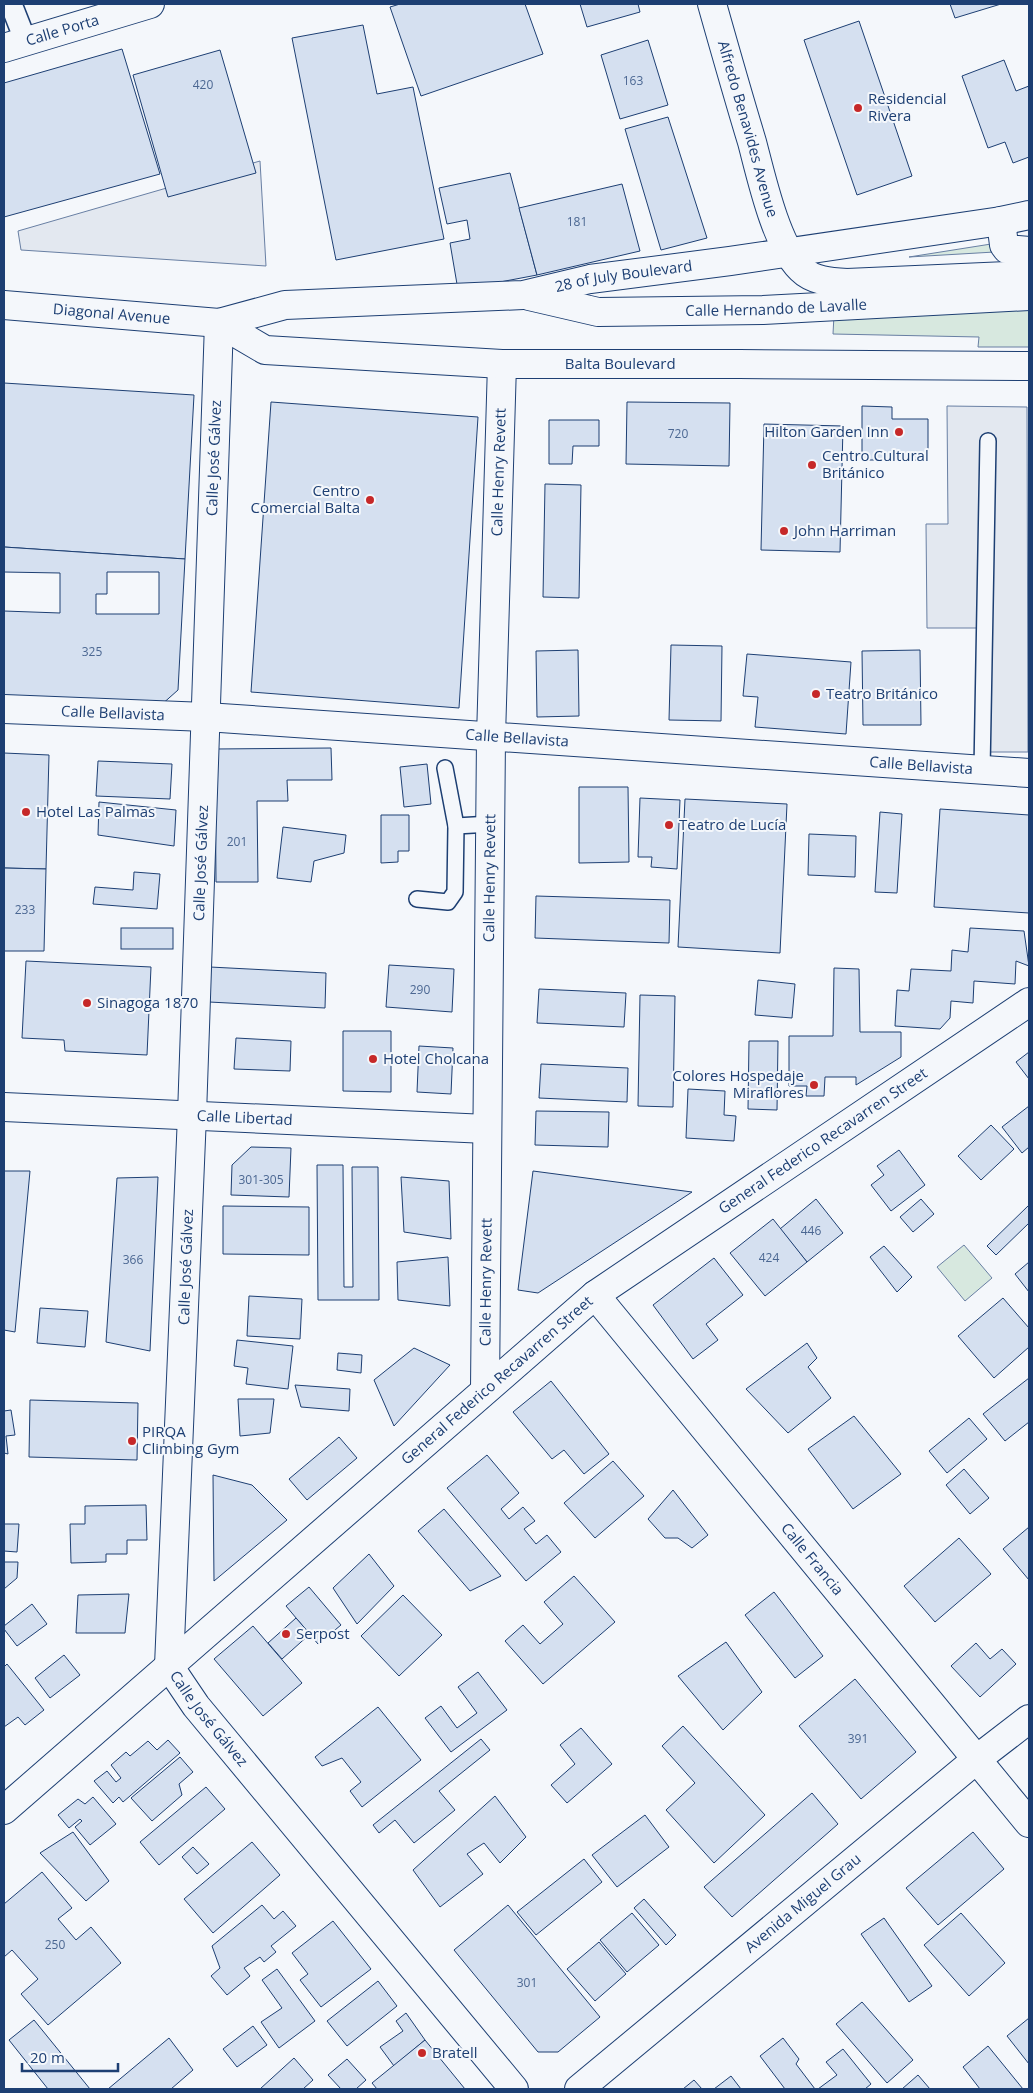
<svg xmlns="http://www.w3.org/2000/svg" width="1033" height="2093" font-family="'Open Sans',sans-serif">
<rect width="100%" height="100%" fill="#f4f7fb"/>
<g fill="#d7e8df" stroke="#687fa3">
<path d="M 1029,238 L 1029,250 L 909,257 Z"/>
<path d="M 1029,307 L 1029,347 L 978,347 L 979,337 L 833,334 L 834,315 Z"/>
<path d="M 964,1245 L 992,1278 L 965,1301 L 937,1267 Z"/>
</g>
<g fill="#e3e8f0" stroke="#687fa3">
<path d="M 260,161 L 266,266 L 21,250 L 18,231 Z"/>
<path d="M 947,406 L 1027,407 L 1028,752 L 980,752 L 979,628 L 927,628 L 926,524 L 948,524 Z"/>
</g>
<g fill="#d5e0f0" stroke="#1d3f73" fill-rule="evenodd">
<path d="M 400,4 L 525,4 L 543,54 L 421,96 L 390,7 Z"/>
<path d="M 580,4 L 638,4 L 640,12 L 587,27 Z"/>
<path d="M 950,4 L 1001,4 L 955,18 Z"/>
<path d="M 859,21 L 912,176 L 857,195 L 804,40 Z"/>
<path d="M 363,25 L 377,94 L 413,87 L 444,239 L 336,260 L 292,38 Z"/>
<path d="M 648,40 L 668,105 L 620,119 L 601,55 Z"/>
<path d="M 122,49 L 160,174 L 4,217 L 4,83 Z"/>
<path d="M 220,50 L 256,173 L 168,197 L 133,75 Z"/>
<path d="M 1004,60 L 1016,91 L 1029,86 L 1029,157 L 1013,163 L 1005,142 L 988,148 L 962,76 Z"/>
<path d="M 668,117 L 707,238 L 661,250 L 625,129 Z"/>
<path d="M 510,173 L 537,275 L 458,290 L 450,243 L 470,239 L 467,220 L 447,224 L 439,188 Z"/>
<path d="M 622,184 L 640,251 L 537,275 L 519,208 Z"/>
<path d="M 4,383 L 194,395 L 185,559 L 4,547 Z"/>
<path d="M 271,402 L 478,417 L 459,708 L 251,692 Z"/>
<path d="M 627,402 L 730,403 L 729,466 L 626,464 Z"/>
<path d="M 862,406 L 892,407 L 892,419 L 928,419 L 928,460 L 862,460 Z"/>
<path d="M 549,420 L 599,420 L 599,446 L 573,446 L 572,464 L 549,464 Z"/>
<path d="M 764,424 L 843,426 L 840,552 L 761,550 Z"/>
<path d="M 545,484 L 581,485 L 579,598 L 543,597 Z"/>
<path d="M 4,547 L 185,559 L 178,690 L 160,706 L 4,696 L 4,611 L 60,613 L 60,573 L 4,572 ZM 107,572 L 159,572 L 159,614 L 96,614 L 96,594 L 107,594 Z"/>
<path d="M 671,645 L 722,646 L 721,721 L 669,720 Z"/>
<path d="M 578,650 L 579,716 L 537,717 L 536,651 Z"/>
<path d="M 920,650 L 921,725 L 863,725 L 862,651 Z"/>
<path d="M 747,654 L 851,662 L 846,734 L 755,727 L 758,697 L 743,696 Z"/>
<path d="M 331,748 L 332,780 L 287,780 L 288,801 L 257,801 L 258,882 L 216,882 L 215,749 Z"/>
<path d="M 4,753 L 49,755 L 46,869 L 4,868 Z"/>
<path d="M 98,761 L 172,764 L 170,799 L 96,796 Z"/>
<path d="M 427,764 L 431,804 L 404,807 L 400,767 Z"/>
<path d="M 579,787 L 628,787 L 629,862 L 579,863 Z"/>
<path d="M 640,798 L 680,800 L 677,869 L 651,867 L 652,857 L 638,857 Z"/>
<path d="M 685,799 L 787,804 L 780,953 L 678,947 Z"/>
<path d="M 99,802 L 176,810 L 174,846 L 98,835 Z"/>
<path d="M 940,809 L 1029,815 L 1029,913 L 934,907 Z"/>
<path d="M 880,812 L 902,814 L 897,893 L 875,892 Z"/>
<path d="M 381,815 L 409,815 L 409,851 L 398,851 L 398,862 L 381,863 Z"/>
<path d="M 283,827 L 346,835 L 344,853 L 314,861 L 311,882 L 277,878 Z"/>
<path d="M 809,834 L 856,836 L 855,877 L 808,875 Z"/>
<path d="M 4,868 L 46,869 L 44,951 L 4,951 Z"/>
<path d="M 134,872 L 160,874 L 157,909 L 93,904 L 95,887 L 133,890 Z"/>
<path d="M 536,896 L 670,900 L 669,943 L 535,938 Z"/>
<rect x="121" y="928" width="52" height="21"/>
<path d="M 970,928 L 1024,931 L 1029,966 L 1016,961 L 1015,984 L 974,981 L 973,1003 L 951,1001 L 950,1018 L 940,1029 L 895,1026 L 897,990 L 909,991 L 911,969 L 951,971 L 952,950 L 968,952 Z"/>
<path d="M 26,961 L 151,967 L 147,1055 L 65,1051 L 64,1040 L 22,1038 Z"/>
<path d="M 389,965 L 454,969 L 452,1012 L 386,1007 Z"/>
<path d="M 210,967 L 326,973 L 325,1008 L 209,1002 Z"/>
<path d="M 834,968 L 859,969 L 860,1032 L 901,1032 L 901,1057 L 856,1085 L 856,1077 L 825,1077 L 824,1096 L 806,1096 L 807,1086 L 789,1086 L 789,1036 L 833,1036 Z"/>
<path d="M 758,980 L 795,984 L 792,1018 L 755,1015 Z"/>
<path d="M 539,989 L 626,993 L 624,1027 L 537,1023 Z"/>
<path d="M 640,995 L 675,996 L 673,1107 L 638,1106 Z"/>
<path d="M 343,1031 L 391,1031 L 391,1092 L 343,1091 Z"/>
<path d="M 236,1038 L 291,1041 L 290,1071 L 234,1069 Z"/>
<path d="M 749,1041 L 778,1041 L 777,1110 L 748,1109 Z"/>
<path d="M 419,1046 L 453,1048 L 451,1094 L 417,1092 Z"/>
<path d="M 1029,1052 L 1029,1079 L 1016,1062 Z"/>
<path d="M 541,1064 L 628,1068 L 627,1102 L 539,1098 Z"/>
<path d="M 688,1089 L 725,1091 L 724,1115 L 736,1116 L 734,1141 L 686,1138 Z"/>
<path d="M 1029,1106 L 1029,1147 L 1022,1153 L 1002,1127 Z"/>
<path d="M 536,1111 L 609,1112 L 608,1147 L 535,1145 Z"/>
<path d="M 991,1125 L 1014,1149 L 981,1180 L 958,1156 Z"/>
<path d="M 251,1147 L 291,1148 L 289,1197 L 231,1195 L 232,1165 Z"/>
<path d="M 899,1150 L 925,1185 L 891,1211 L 871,1185 L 884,1175 L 877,1166 Z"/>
<path d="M 317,1165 L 343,1165 L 344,1287 L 353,1287 L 352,1167 L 378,1167 L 379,1300 L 318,1300 Z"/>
<path d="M 4,1171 L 30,1171 L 15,1332 L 4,1330 Z"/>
<path d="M 533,1171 L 692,1192 L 538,1293 L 518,1290 Z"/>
<path d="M 158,1177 L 150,1351 L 106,1342 L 117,1178 Z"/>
<path d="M 401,1177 L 449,1181 L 451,1239 L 404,1232 Z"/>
<path d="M 816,1199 L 843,1233 L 807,1262 L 780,1229 Z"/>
<path d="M 921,1199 L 934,1214 L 913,1232 L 900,1217 Z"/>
<path d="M 1029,1205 L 1029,1223 L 996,1255 L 987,1246 Z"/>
<path d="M 223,1206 L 309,1207 L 309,1255 L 223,1254 Z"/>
<path d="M 773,1219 L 807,1262 L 765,1296 L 730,1253 Z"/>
<path d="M 884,1246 L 912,1277 L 897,1292 L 870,1257 Z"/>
<path d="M 448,1257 L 450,1306 L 398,1300 L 397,1262 Z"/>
<path d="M 714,1258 L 743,1295 L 706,1324 L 718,1340 L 693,1359 L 653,1305 Z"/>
<path d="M 1029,1262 L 1029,1292 L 1015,1274 Z"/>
<path d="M 249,1296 L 302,1299 L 300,1339 L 247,1336 Z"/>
<path d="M 1003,1298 L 1029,1328 L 1029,1347 L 994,1378 L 958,1336 Z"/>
<path d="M 40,1308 L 88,1311 L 85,1347 L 37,1343 Z"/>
<path d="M 237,1340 L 293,1346 L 288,1389 L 246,1384 L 248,1368 L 234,1366 Z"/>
<path d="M 807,1343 L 817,1358 L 808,1367 L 831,1398 L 788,1433 L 746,1389 Z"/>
<path d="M 414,1348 L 450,1365 L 394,1426 L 374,1380 Z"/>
<path d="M 338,1353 L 362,1355 L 361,1373 L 337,1370 Z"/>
<path d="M 1029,1378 L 1029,1422 L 1005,1441 L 983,1414 Z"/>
<path d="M 551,1381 L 609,1454 L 584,1474 L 564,1450 L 552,1459 L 513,1412 Z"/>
<path d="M 295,1385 L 350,1389 L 349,1411 L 301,1407 Z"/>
<path d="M 238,1399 L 274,1399 L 270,1433 L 240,1436 Z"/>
<path d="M 30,1400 L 138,1403 L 137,1460 L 29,1457 Z"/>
<path d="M 11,1410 L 15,1435 L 6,1436 L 8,1454 L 4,1453 L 4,1411 Z"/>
<path d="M 854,1416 L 901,1474 L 853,1509 L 808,1449 Z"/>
<path d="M 969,1418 L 987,1439 L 947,1473 L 929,1451 Z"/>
<path d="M 339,1437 L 357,1458 L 307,1500 L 289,1479 Z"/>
<path d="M 487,1455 L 519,1493 L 501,1509 L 509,1519 L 523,1507 L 535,1521 L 524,1529 L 536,1544 L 547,1535 L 561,1552 L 526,1581 L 447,1488 Z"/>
<path d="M 613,1461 L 644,1496 L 595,1538 L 564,1503 Z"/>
<path d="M 964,1469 L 989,1498 L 970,1514 L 946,1485 Z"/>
<path d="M 213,1475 L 252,1485 L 287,1520 L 214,1581 Z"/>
<path d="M 673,1490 L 708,1535 L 692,1548 L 678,1538 L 665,1538 L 648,1519 Z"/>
<path d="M 146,1505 L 147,1540 L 127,1540 L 127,1554 L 106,1554 L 106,1562 L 71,1563 L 70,1524 L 85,1524 L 85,1506 Z"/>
<path d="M 444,1509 L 501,1576 L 470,1591 L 418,1531 Z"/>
<path d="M 4,1524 L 19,1524 L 17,1552 L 4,1551 Z"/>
<path d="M 1029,1527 L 1029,1580 L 1003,1549 Z"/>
<path d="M 959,1538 L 991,1574 L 935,1622 L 904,1586 Z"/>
<path d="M 369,1554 L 394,1586 L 357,1624 L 333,1588 Z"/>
<path d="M 4,1562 L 18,1562 L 17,1578 L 4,1589 Z"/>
<path d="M 574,1576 L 615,1622 L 543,1684 L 505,1641 L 523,1625 L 540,1644 L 563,1624 L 544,1602 Z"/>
<path d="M 309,1587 L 341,1625 L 318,1644 L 286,1606 Z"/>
<path d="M 774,1592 L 823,1656 L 795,1678 L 745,1615 Z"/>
<path d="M 129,1594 L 125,1633 L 76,1633 L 78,1595 Z"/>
<path d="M 403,1595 L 442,1635 L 399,1676 L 361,1636 Z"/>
<path d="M 32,1604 L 47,1624 L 17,1646 L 4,1629 L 4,1626 Z"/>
<path d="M 296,1618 L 310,1634 L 282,1659 L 268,1643 Z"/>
<path d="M 253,1626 L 302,1683 L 263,1716 L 214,1659 Z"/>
<path d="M 726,1642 L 762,1692 L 723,1730 L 678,1676 Z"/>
<path d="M 976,1643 L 990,1659 L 1002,1649 L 1016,1664 L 980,1697 L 951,1666 Z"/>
<path d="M 64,1655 L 80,1675 L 50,1698 L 35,1678 Z"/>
<path d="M 7,1664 L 44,1710 L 25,1725 L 18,1717 L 4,1727 L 4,1667 Z"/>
<path d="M 478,1672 L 507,1710 L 451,1752 L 425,1718 L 441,1706 L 457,1728 L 477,1713 L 458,1687 Z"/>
<path d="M 855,1679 L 916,1752 L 861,1799 L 799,1726 Z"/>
<path d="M 378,1707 L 421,1760 L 362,1807 L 350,1791 L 361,1782 L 342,1758 L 322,1766 L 315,1757 Z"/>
<path d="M 683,1726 L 765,1815 L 714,1863 L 666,1810 L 695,1783 L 662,1746 Z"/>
<path d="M 581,1728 L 612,1764 L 567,1803 L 551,1785 L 575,1764 L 560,1745 Z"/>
<path d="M 481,1739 L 490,1750 L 439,1791 L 455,1810 L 414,1843 L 395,1820 L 379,1833 L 373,1825 Z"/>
<path d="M 168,1740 L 180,1753 L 123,1802 L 119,1797 L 113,1803 L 94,1781 L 107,1771 L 116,1782 L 121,1778 L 111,1765 L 126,1752 L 130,1756 L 148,1741 L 157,1750 Z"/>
<path d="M 180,1757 L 193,1772 L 179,1784 L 182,1795 L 152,1821 L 131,1798 Z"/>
<path d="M 206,1787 L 225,1809 L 159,1865 L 140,1842 Z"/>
<path d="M 812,1793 L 838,1824 L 732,1917 L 704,1887 Z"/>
<path d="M 495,1796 L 526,1837 L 500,1863 L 484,1843 L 467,1854 L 483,1874 L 440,1907 L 413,1870 Z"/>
<path d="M 93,1797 L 116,1824 L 90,1845 L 75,1827 L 82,1821 L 80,1819 L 69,1828 L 58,1815 L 78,1799 L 85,1804 Z"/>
<path d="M 645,1815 L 669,1847 L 617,1887 L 592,1855 Z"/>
<path d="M 73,1832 L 109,1881 L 86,1901 L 40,1853 Z"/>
<path d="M 973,1832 L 1004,1869 L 938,1925 L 906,1888 Z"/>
<path d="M 252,1842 L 280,1875 L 213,1933 L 184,1899 Z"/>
<path d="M 193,1847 L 209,1864 L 197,1874 L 182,1857 Z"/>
<path d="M 584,1859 L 602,1882 L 536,1935 L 517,1912 Z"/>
<path d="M 42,1872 L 72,1908 L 58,1919 L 76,1940 L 91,1927 L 121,1963 L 48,2025 L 21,1994 L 38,1979 L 12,1950 L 4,1957 L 4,1904 Z"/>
<path d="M 644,1899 L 676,1935 L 666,1945 L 634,1908 Z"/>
<path d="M 262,1905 L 274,1919 L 283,1911 L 296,1926 L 271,1946 L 276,1952 L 264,1962 L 260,1957 L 244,1968 L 250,1976 L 227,1995 L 211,1976 L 220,1968 L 212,1946 Z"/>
<path d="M 508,1905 L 600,2017 L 558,2052 L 538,2052 L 454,1950 Z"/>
<path d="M 632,1913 L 659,1945 L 627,1972 L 600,1940 Z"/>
<path d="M 961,1913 L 1005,1963 L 969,1996 L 924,1945 Z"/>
<path d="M 884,1918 L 932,1986 L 909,2002 L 861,1934 Z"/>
<path d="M 333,1921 L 371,1969 L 321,2007 L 300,1980 L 308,1974 L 292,1953 Z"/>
<path d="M 599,1942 L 626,1974 L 595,2001 L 567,1969 Z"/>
<path d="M 277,1969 L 315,2021 L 279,2048 L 261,2022 L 282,2008 L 262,1980 Z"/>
<path d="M 378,1981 L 397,2006 L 347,2046 L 327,2021 Z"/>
<path d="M 862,2002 L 913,2060 L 887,2083 L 836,2024 Z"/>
<path d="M 406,2013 L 425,2040 L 394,2066 L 380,2047 L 403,2031 L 396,2021 Z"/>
<path d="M 1029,2018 L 1029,2064 L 1007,2036 Z"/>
<path d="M 34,2020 L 90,2089 L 48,2089 L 9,2040 Z"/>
<path d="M 253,2026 L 267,2045 L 237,2067 L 223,2049 Z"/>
<path d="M 169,2038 L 193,2070 L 171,2089 L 108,2089 Z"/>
<path d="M 783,2038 L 799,2059 L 796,2064 L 815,2089 L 785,2089 L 760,2056 Z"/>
<path d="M 425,2040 L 465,2089 L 377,2089 L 372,2083 Z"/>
<path d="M 988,2046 L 1023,2089 L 980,2089 L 963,2067 Z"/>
<path d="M 843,2049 L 871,2084 L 865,2089 L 818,2089 L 837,2075 L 826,2062 Z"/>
<path d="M 294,2058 L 313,2080 L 303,2089 L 260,2089 Z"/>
<path d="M 347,2059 L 366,2080 L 356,2089 L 341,2089 L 328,2075 Z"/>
<path d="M 918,2075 L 930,2089 L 902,2089 Z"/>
<path d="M 731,2076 L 741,2089 L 714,2089 Z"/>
<path d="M 694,2080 L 702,2089 L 683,2089 Z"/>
</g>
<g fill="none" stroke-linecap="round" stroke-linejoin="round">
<defs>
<g id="service">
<path d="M 982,770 L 988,441"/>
<path d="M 456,826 L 491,824"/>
<path d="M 417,899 L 448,902 L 455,892 L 456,826 L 445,768"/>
</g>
<path id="pedestrian" d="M 11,4 L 26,42"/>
<g id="minor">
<path id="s1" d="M 4,48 L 150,4"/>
<path id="s2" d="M 219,323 L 192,1115 L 169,1666 L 196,1706 L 514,2089"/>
<path id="s3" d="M 4,709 L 206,717 L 1029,773"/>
<path id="s4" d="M 4,1107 L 487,1129"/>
<path id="s5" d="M 595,1295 L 1029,1823"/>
<path id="s6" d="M 485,1390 L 491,737 L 502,364"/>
<path id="s7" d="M 4,1810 L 595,1295 L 1029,1002"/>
<path id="s8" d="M 579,2089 L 977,1759 L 1029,1719"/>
</g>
<g id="secondary">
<path id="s9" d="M 712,4 C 725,50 738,96 752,142 C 761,176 776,245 801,269 C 813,281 830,282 847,283 L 1029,275"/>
<path d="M 1001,221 L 1004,245 L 1007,249 L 1029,251"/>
<path id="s10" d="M 529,296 L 598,312 L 763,310 L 1029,296"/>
<path id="s11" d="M 4,305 L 219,323 L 285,305 L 523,295 L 590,279 L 730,261 L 1001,221 L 1029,215"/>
<path id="s12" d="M 219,323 L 265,350 L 502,364 L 739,364 L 1029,366"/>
</g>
</defs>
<use href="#service" stroke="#1d3f73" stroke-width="18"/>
<use href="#pedestrian" stroke="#1d3f73" stroke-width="24"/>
<use href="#minor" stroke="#1d3f73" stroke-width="30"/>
<use href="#secondary" stroke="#1d3f73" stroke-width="30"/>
<use href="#service" stroke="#f4f7fb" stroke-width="15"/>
<use href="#pedestrian" stroke="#f4f7fb" stroke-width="21"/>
<use href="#minor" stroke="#f4f7fb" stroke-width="28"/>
<use href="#secondary" stroke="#f4f7fb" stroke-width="28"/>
</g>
<g fill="#c62828" stroke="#f4f7fb" stroke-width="2">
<circle cx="858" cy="108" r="5"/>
<circle cx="899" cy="432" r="5"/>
<circle cx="812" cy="465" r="5"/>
<circle cx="370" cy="500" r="5"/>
<circle cx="784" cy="531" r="5"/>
<circle cx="816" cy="694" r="5"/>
<circle cx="26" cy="812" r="5"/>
<circle cx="669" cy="825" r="5"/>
<circle cx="87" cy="1003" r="5"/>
<circle cx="373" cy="1059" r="5"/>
<circle cx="814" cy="1085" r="5"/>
<circle cx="132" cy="1441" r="5"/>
<circle cx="286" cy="1634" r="5"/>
<circle cx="422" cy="2053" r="5"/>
</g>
<g text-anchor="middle" stroke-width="4" stroke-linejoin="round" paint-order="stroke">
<g font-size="12" fill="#4b6792">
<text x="633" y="85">163</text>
<text x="203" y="89">420</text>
<text x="577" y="226">181</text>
<text x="678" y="438">720</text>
<text x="92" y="656">325</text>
<text x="237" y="846">201</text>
<text x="25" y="914">233</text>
<text x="420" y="994">290</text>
<text x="261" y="1184">301-305</text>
<text x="811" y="1235">446</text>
<text x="769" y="1262">424</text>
<text x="133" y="1264">366</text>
<text x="858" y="1743">391</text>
<text x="55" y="1949">250</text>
<text x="527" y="1987">301</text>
</g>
<g font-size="15" fill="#1d3f73" stroke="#f4f7fb">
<text dy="5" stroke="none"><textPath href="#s1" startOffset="61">Calle Porta</textPath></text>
<text dy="5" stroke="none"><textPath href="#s9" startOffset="130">Alfredo Benavides Avenue</textPath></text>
<text dy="5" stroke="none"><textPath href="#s11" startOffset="625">28 of July Boulevard</textPath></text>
<text dy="5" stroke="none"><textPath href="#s10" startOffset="249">Calle Hernando de Lavalle</textPath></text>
<text dy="5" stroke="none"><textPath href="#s11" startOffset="108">Diagonal Avenue</textPath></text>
<text dy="5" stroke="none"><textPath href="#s12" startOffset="409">Balta Boulevard</textPath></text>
<text transform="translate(214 458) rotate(-88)" y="5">Calle José Gálvez</text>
<text dy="5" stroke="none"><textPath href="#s6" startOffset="918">Calle Henry Revett</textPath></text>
<text dy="5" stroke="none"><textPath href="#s3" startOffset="109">Calle Bellavista</textPath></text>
<text dy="5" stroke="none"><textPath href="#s3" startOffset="514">Calle Bellavista</textPath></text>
<text dy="5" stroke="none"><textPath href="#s3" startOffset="919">Calle Bellavista</textPath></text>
<text transform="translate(201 863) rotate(-88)" y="5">Calle José Gálvez</text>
<text dy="5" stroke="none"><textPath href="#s6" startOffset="512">Calle Henry Revett</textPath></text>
<text dy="5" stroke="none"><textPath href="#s4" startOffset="241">Calle Libertad</textPath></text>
<text dy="5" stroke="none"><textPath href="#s7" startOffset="1059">General Federico Recavarren Street</textPath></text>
<text transform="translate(186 1267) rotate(-88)" y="5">Calle José Gálvez</text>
<text dy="5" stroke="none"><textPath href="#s6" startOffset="108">Calle Henry Revett</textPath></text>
<text dy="5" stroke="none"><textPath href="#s7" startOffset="654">General Federico Recavarren Street</textPath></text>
<text dy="5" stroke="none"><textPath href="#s5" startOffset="342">Calle Francia</textPath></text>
<text dy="5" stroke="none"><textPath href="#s2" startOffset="1410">Calle José Gálvez</textPath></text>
<text dy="5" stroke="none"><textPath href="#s8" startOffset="291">Avenida Miguel Grau</textPath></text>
</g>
<g font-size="15" fill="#1d3f73" stroke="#f4f7fb" text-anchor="start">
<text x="868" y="104">Residencial<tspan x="868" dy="17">Rivera</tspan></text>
<text x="889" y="437" text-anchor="end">Hilton Garden Inn</text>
<text x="822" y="461">Centro Cultural<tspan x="822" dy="17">Británico</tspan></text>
<text x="360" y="496" text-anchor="end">Centro<tspan x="360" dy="17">Comercial Balta</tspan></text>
<text x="794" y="536">John Harriman</text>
<text x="826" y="699">Teatro Británico</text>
<text x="36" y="817">Hotel Las Palmas</text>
<text x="679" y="830">Teatro de Lucía</text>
<text x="97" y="1008">Sinagoga 1870</text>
<text x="383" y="1064">Hotel Cholcana</text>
<text x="804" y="1081" text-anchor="end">Colores Hospedaje<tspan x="804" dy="17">Miraflores</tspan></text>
<text x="142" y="1437">PIRQA<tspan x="142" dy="17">Climbing Gym</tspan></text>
<text x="296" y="1639">Serpost</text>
<text x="432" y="2058">Bratell</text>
</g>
</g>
<rect width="1033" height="2093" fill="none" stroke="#1d3f73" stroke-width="10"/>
<path d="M22 2063v8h96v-8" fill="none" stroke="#1d3f73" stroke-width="2.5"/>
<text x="30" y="2063" font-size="15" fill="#1d3f73" stroke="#f4f7fb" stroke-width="4" paint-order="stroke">20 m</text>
</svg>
